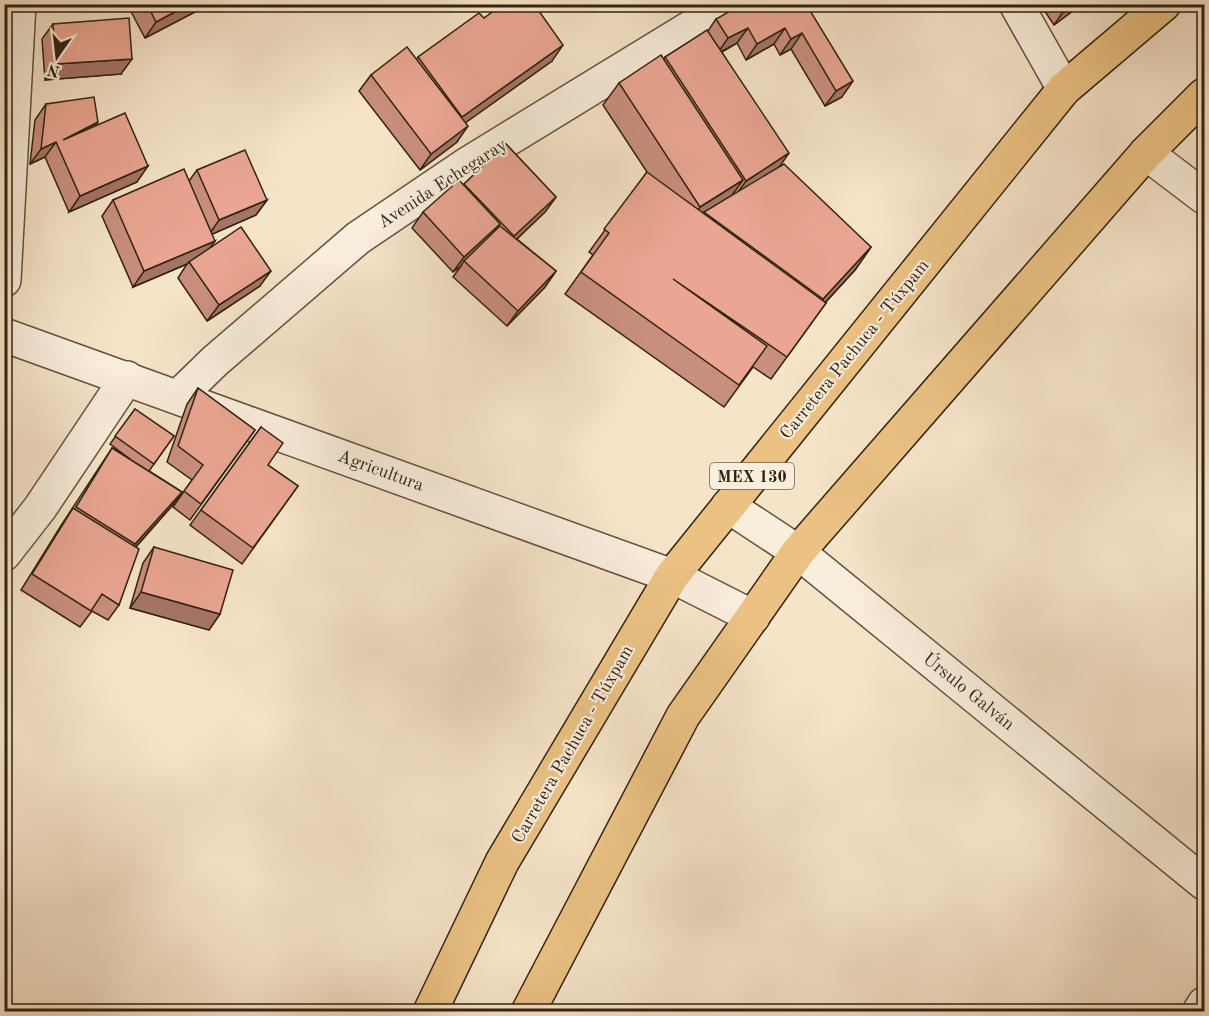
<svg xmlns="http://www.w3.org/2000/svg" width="1209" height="1016" font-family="'Old Standard TT',serif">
<rect width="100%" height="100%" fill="#f6e4c9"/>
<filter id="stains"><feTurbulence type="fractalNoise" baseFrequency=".00333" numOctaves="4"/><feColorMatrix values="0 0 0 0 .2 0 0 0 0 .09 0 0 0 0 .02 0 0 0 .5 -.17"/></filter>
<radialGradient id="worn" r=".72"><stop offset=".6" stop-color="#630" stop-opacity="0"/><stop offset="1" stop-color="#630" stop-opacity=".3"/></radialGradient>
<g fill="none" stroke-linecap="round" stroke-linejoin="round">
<defs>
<g id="minor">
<path d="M 1016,4 L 1064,89"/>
<path d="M 1146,153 L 1204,197"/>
<path d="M 4,280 L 19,4"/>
<path d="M 4,335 L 672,576 L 753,617"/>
<path d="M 179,396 L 215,361 L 358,238 L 469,163 L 729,4"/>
<path d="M 728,506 L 798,552 L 1204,883"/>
<path d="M 4,554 L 40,508 L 127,378"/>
<path d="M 1199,1012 L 1204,1004"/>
</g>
<g id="major">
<path d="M 430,1012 L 502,862 L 672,576 L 1064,89 L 1164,4"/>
<path d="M 528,1012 L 683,716 L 798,552 L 1146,153 L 1204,95"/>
</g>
</defs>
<use href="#minor" stroke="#62523f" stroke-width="36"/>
<use href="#major" stroke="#312211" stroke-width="36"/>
<use href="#minor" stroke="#f9eddc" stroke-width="33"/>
<use href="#major" stroke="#ebc284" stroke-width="33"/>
</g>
<g fill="#c98f7e" stroke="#312211" stroke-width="1.5">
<path d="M 127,4 L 200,4 L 195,12 L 145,38 Z"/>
<path d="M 806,4 L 842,97 L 825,106 L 791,49 L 780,55 L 774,44 L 746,60 L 737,43 L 722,52 L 780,166 L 871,247 L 855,270 L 825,303 L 826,303 L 771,379 L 753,367 L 724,407 L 565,294 L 593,255 L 589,252 L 647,172 L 603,105 L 619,83 L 664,59 L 665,57 L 708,31 L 716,19 Z"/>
<path d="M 1040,4 L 1082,4 L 1054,25 Z"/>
<path d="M 484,18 L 552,61 L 465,123 L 457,142 L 420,170 L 359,91 L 371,75 L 417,59 L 418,57 Z"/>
<path d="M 53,24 L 121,74 L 45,80 L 42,39 Z"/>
<path d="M 46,104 L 95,126 L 137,182 L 69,212 L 45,157 L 30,164 L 35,120 Z"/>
<path d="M 506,144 L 556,197 L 545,212 L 517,239 L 556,271 L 545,287 L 507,326 L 453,277 L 461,266 L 453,272 L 412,228 L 423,212 L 463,185 Z"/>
<path d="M 197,170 L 267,200 L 256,215 L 212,234 L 212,247 L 260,286 L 207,321 L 178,278 L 187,264 L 133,287 L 102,216 L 113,200 L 189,181 Z"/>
<path d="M 198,388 L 255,430 L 190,520 L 173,507 L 192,480 L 167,462 L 187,404 Z"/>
<path d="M 135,409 L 174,436 L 149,471 L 182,492 L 171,507 L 136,547 L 119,605 L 108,620 L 92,611 L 80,627 L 21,590 L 62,524 L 112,448 L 130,459 L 110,444 Z"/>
<path d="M 261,427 L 268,465 L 298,486 L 242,564 L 190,525 Z"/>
<path d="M 154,547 L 220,614 L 209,630 L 130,608 L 143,563 Z"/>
</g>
<g fill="#a47466" stroke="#312211" stroke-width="1.5">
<path d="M 190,4 L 200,4 L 195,12 L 145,38 L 156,22 Z"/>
<path d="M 1072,4 L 1082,4 L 1054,25 L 1065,9 Z"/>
<path d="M 748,28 L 737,43 L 717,54 L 728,38 Z"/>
<path d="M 785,28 L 774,44 L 746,60 L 757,44 Z"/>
<path d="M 802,33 L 791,49 L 780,55 L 791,39 Z"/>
<path d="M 563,45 L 552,61 L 451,133 L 462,117 Z"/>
<path d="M 132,59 L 121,74 L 45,80 L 56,64 Z"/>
<path d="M 853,81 L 842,97 L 825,106 L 836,91 Z"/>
<path d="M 98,122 L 87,138 L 63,140 Z"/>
<path d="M 468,126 L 457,142 L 420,170 L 431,154 Z"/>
<path d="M 56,142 L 45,157 L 30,164 L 41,149 Z"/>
<path d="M 789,153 L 773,176 L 730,203 L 746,181 Z"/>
<path d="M 148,166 L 137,182 L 69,212 L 80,196 Z"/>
<path d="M 743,180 L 727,202 L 704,212 L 697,221 L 684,229 L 700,207 Z"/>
<path d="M 556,197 L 545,212 L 503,252 L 514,236 Z"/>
<path d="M 267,200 L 256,215 L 208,236 L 219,220 Z"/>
<path d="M 500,224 L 489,240 L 464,261 L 461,266 L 453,272 L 464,257 Z"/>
<path d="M 215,241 L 204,257 L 189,262 L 187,264 L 133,287 L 144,271 Z"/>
<path d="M 871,247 L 855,270 L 807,322 L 823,299 Z"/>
<path d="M 271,271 L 260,286 L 207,321 L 219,305 Z"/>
<path d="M 556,271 L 545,287 L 507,326 L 518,311 Z"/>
<path d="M 182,492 L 171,507 L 124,560 L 135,544 Z"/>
<path d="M 141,592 L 220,614 L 209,630 L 130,608 Z"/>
</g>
<g fill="#eaa692" stroke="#312211" stroke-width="1.5">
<path d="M 147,4 L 190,4 L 156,22 Z"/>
<path d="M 503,4 L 534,4 L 563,45 L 462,117 L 418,57 L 479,13 L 484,18 Z"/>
<path d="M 743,4 L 806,4 L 853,81 L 836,91 L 802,33 L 791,39 L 785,28 L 757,44 L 748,28 L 728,38 L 716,19 Z"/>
<path d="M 1062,4 L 1072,4 L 1065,9 Z"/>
<path d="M 129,18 L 132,59 L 56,64 L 53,24 Z"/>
<path d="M 707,30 L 789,153 L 746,181 L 665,57 Z"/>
<path d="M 407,47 L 468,126 L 431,154 L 371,75 Z"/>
<path d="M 661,55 L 743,180 L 700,207 L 619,83 Z"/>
<path d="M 94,97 L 98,122 L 63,140 L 125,113 L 148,166 L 80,196 L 56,142 L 41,149 L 46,104 Z"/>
<path d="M 506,144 L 556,197 L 514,236 L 464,184 Z"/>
<path d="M 245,150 L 267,200 L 219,220 L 197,170 Z"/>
<path d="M 784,164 L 871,247 L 823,299 L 704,212 Z"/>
<path d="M 184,169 L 215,241 L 144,271 L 113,200 Z"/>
<path d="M 647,172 L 826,303 L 787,357 L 673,279 L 767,346 L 739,385 L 581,272 L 609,233 L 604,229 Z"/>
<path d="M 459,180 L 500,224 L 464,257 L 423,212 Z"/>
<path d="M 500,226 L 556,271 L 518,311 L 464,261 Z"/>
<path d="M 241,227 L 271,271 L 219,305 L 189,262 Z"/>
<path d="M 198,388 L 255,430 L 201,504 L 184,491 L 203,465 L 178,446 Z"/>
<path d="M 135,409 L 174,436 L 154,464 L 115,436 Z"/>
<path d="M 261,427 L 283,443 L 268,465 L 298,486 L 253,548 L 201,510 Z"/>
<path d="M 112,448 L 182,492 L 135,544 L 76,507 Z"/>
<path d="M 73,508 L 139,549 L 119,605 L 102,594 L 91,611 L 32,574 Z"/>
<path d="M 154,547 L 233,570 L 220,614 L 141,592 Z"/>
</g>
<g text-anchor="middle" stroke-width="4.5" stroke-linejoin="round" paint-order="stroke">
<rect fill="#f9eddc" stroke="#6d5f4e" stroke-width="1.5" x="710" y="463" width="84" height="26" rx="4.5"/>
<g font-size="16" font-weight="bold" fill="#312211">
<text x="752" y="482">MEX 130</text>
</g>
<g font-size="18" fill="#312211" stroke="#f9eddc">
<text transform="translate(442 183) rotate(-33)" y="6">Avenida Echegaray</text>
<text transform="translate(854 349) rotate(-51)" y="6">Carretera Pachuca - Túxpam</text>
<text transform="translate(381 470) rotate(20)" y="6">Agricultura</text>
<text transform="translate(969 691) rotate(39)" y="6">Úrsulo Galván</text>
<text transform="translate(572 744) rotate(-60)" y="6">Carretera Pachuca - Túxpam</text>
</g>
</g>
<rect width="1209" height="1016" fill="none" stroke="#f6e4c9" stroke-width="24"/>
<rect x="6" y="6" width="1197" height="1004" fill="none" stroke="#312211" stroke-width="3"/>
<rect x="12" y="12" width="1185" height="992" fill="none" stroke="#312211" stroke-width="1.5"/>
<g transform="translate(57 57) rotate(194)" stroke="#f9eddc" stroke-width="4.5" paint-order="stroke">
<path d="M0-4.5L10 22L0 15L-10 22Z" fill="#312211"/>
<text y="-9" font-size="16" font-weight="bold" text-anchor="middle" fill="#312211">N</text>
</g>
<rect width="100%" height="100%" filter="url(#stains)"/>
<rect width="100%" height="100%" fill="url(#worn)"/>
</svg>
